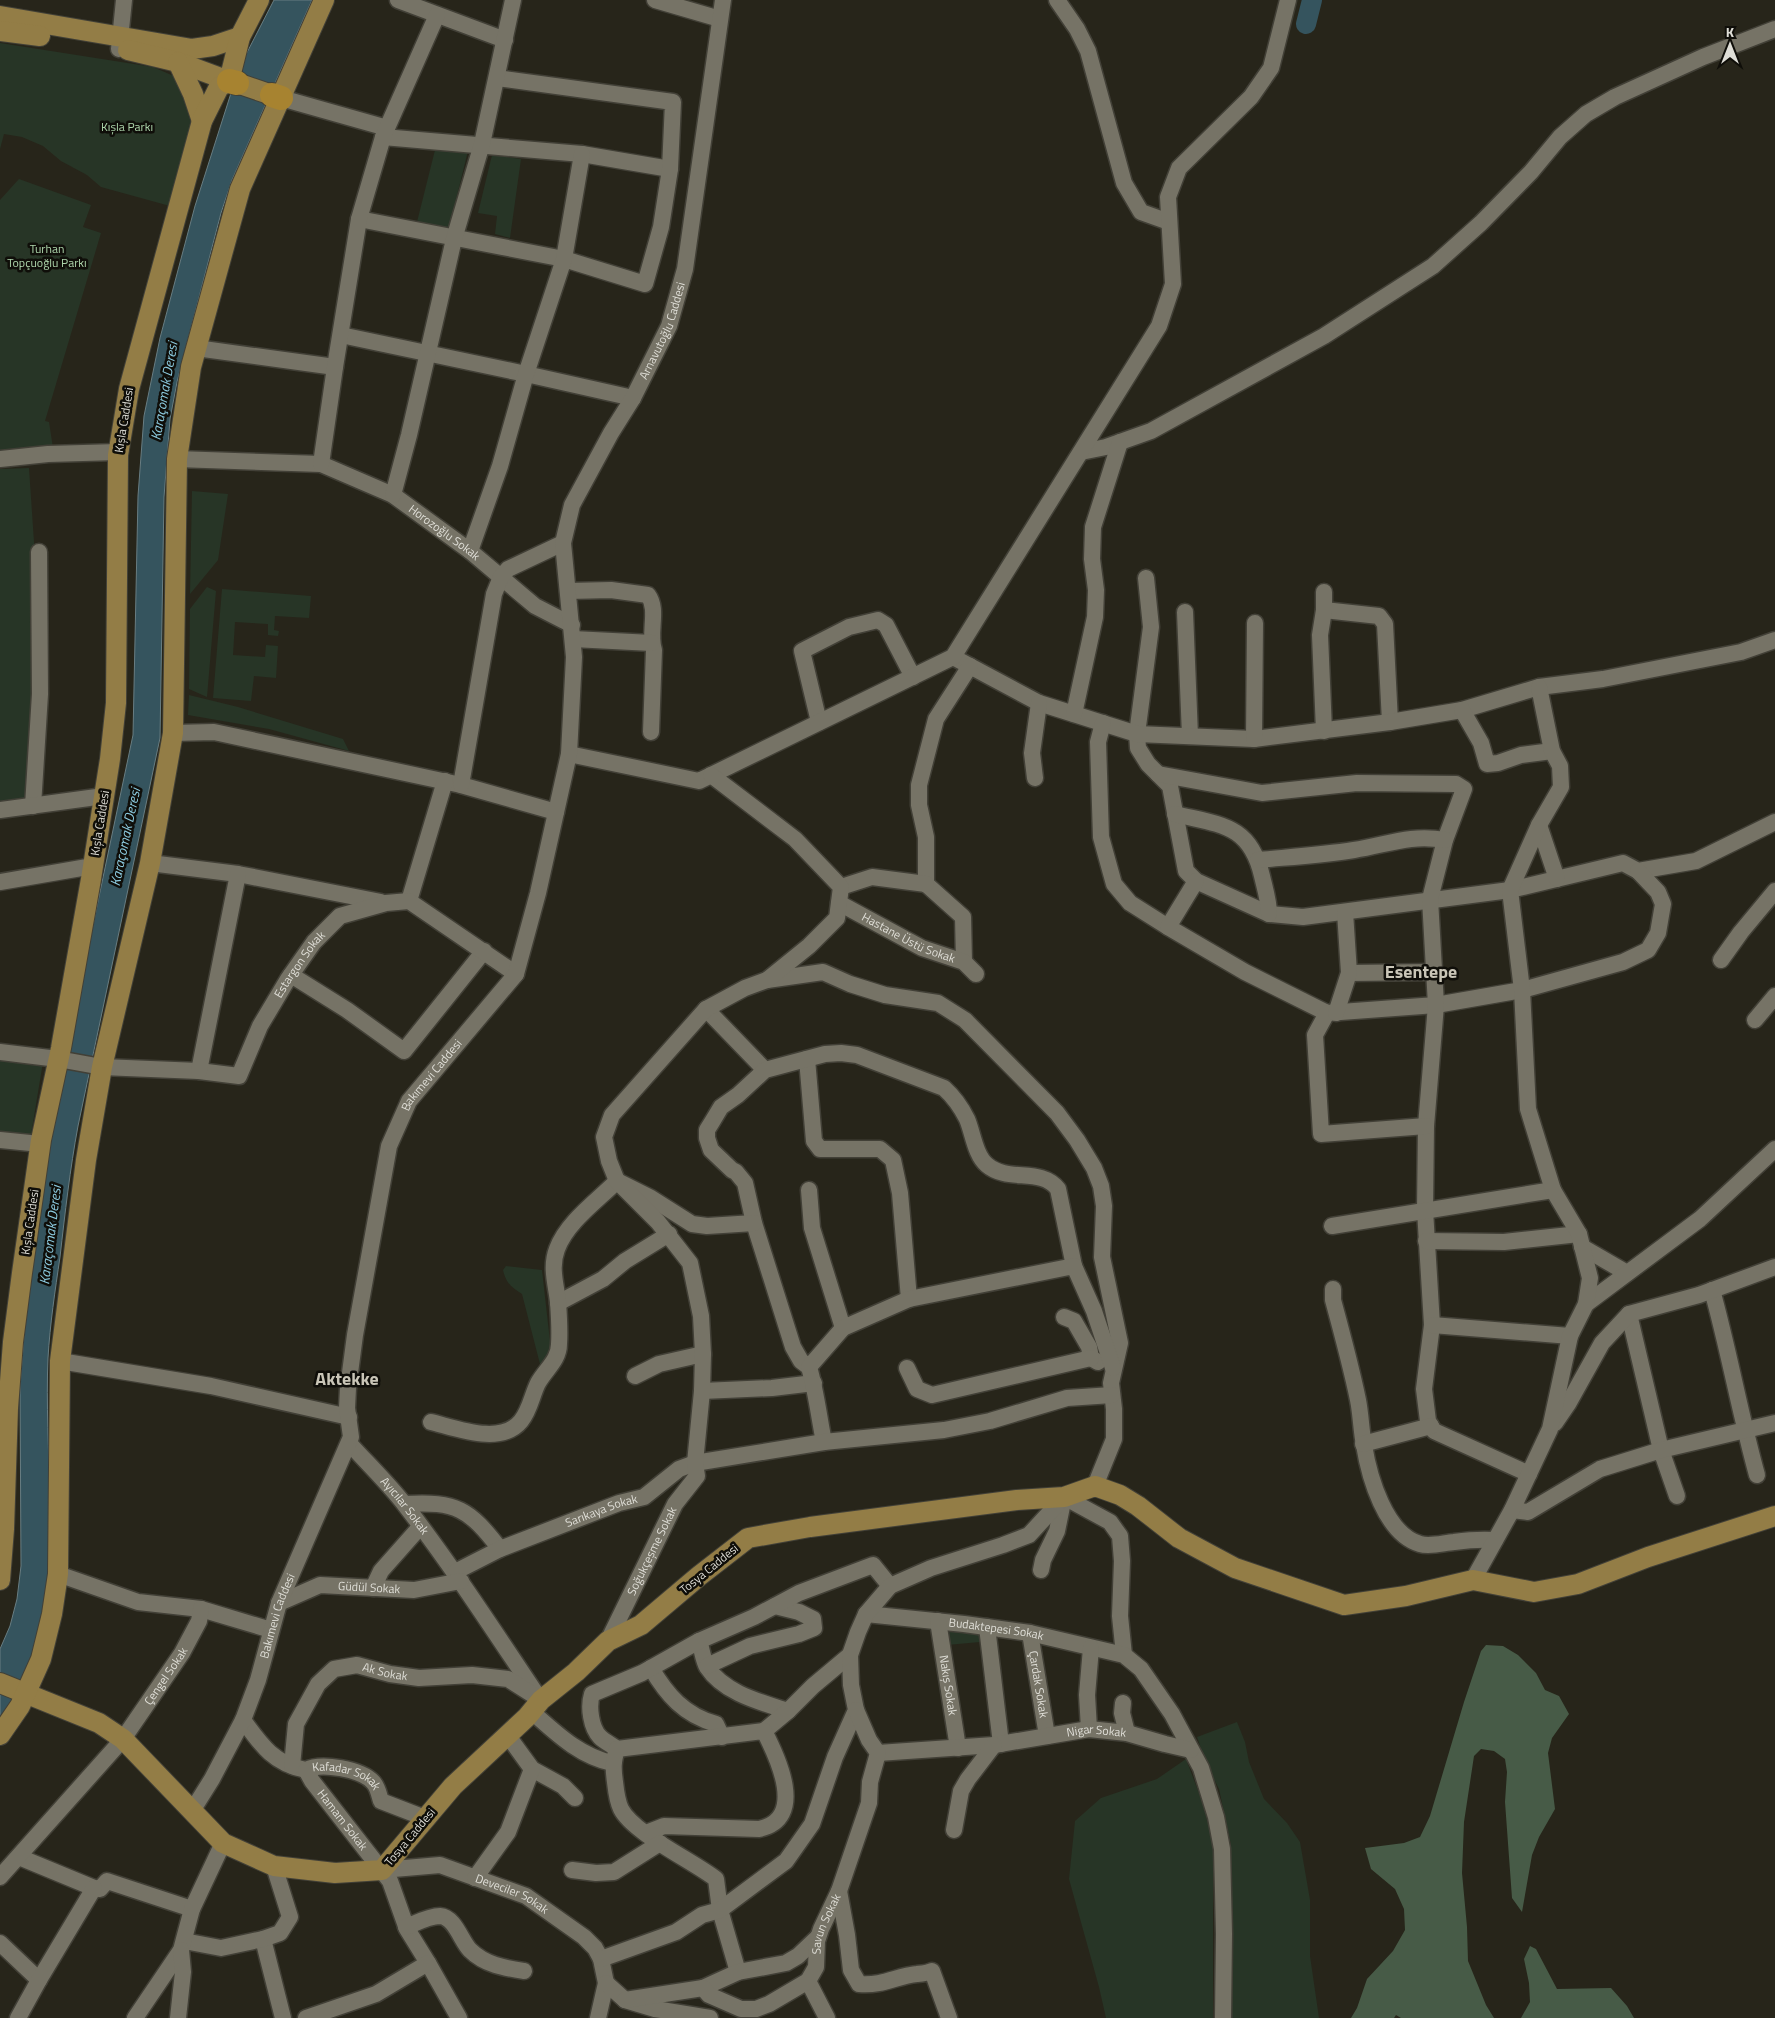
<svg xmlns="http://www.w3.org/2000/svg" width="1775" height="2018" font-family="'Titillium Web',sans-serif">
<rect width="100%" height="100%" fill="#27251a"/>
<g fill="#273526">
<path d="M 0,43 L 153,67 L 176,77 L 195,118 L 170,206 L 101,187 L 87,175 L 61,161 L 43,146 L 22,137 L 4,134 L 0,149 Z"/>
<path d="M 436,146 L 468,151 L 449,228 L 417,222 Z"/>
<path d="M 492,155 L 521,159 L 510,238 L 495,234 L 497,216 L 478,213 Z"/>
<path d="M 19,179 L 91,205 L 83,227 L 101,233 L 45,421 L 49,422 L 53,448 L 0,451 L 0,200 Z"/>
<path d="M 29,468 L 34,542 L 32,801 L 0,805 L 0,469 Z"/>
<path d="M 192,491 L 228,494 L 218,560 L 190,594 Z"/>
<path d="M 207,587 L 216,591 L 207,697 L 189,689 L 190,609 Z"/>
<path d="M 222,589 L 311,596 L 309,618 L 275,616 L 274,630 L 279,631 L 278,636 L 268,635 L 268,624 L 235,622 L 233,655 L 265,657 L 266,645 L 278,646 L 276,678 L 254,676 L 251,701 L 213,698 Z"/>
<path d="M 189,695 L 238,707 L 343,739 L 349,751 L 269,729 L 188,715 Z"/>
<path d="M 0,1059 L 43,1062 L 30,1141 L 0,1139 Z"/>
<path d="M 506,1266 L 542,1270 L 552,1359 L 541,1368 L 522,1294 C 511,1287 506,1283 503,1270 Z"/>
<path d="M 944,1628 L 981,1631 L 980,1642 L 947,1645 Z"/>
<path d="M 1237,1722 L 1245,1742 L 1249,1762 L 1264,1799 L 1287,1823 L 1300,1842 L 1310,1900 L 1310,1956 L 1319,2018 L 1228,2018 L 1231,1845 L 1219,1789 L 1206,1763 L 1197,1737 Z"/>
<path d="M 1186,1759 L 1202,1801 L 1213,1842 L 1213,2018 L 1106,2018 L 1099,1987 L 1069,1879 L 1075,1821 L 1101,1798 L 1157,1779 Z"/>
</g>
<g fill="#475b47">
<path d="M 1486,1645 L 1503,1646 L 1518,1655 L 1536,1673 L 1545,1690 L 1559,1696 L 1569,1714 L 1552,1738 L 1548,1753 L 1555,1809 L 1539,1837 L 1532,1855 L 1522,1912 L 1512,1898 L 1505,1802 L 1507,1772 L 1505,1759 L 1494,1751 L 1481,1749 L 1474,1756 L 1464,1822 L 1462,1873 L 1467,1927 L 1468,1961 L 1486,2005 L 1494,2018 L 1401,2018 L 1396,2015 L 1394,2018 L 1351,2018 L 1357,2008 L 1367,1979 L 1393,1951 L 1405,1930 L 1404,1909 L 1395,1889 L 1371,1869 L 1365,1848 L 1404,1843 L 1420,1837 L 1430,1816 L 1464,1702 L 1481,1651 Z"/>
<path d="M 1530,1946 L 1536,1949 L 1557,1989 L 1611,1988 L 1627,2006 L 1634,2018 L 1521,2018 L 1530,2002 L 1529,1983 L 1524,1959 Z"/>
</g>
<path fill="#35545e" stroke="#687d82" d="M 274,0 L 312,0 L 232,180 L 221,213 L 177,382 L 170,419 L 164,497 L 160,738 L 78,1126 C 70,1169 65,1213 60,1257 C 55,1291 50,1324 48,1358 C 44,1448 60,1551 38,1638 C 31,1667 16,1695 0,1720 L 0,1649 L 10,1626 L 17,1599 L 21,1566 L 20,1386 L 25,1322 L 52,1120 L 133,735 L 138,496 L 144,416 L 160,338 L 195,206 L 239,68 Z"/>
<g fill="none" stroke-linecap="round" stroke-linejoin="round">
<path stroke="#35545e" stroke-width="20" d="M 1306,24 L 1312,0"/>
<defs>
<g id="minor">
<path d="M 398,0 L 505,40"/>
<path d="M 655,0 L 720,19"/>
<path d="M 1057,0 L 1077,29 L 1088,51 L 1124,183 L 1141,212 L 1169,222"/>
<path d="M 119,49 L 124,0"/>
<path d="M 281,98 L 387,128"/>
<path d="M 383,137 L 582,154 L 670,169"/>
<path d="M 359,219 L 564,259 L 645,284 L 661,227 L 670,169 L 673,102 L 497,78"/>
<path d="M 341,335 L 526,374 L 633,398"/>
<path d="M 196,348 L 335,367"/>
<path d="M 1081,452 L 1106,447 L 1151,431 L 1324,336 L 1433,266 L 1481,223 L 1531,172 L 1560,137 L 1586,114 L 1615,97 L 1703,57 L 1775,29"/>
<path d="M 0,459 L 48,454 L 118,452"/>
<path id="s1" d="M 177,459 L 321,464 L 393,495 L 470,551 L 535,606 L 572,625"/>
<path d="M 321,464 L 335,367 L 359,219 L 383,137 L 437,15"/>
<path d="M 393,495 L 409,435 L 454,239 L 482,144 L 513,0"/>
<path d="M 470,551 L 500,466 L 526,374 L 564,259 L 582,154"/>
<path d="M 1146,578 L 1151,627 L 1137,734 L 1138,748 L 1148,764 L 1170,786 L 1186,871 L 1196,881 L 1269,914 L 1303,917 L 1510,890 L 1623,863 L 1638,871 L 1696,861 L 1775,822"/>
<path d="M 568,591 L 611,590 L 648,595 C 659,610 648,632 654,650 L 651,732"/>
<path d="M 1324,610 L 1379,616 L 1385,624 L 1390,722"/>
<path d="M 1185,612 L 1190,736"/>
<path d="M 573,639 L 652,643"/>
<path d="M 953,657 L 1039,703 L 1137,734 L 1254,739 L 1390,722 L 1462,710 L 1539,687 L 1603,679 L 1741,652 L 1775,640"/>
<path d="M 1462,710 L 1481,743 L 1487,764 L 1498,763 L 1521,755 L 1552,751"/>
<path d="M 1074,714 L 1095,617 L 1096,590 L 1092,559 L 1093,527 L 1120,442"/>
<path d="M 819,722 L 802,651 L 849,627 L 878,620 L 886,625 L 913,677"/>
<path d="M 1103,723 L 1098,742 L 1101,837 L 1114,884 L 1130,903 L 1168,927 L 1245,972 L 1327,1013 L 1436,1005 L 1522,990 L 1623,962 L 1648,950 L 1658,933 L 1663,904 L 1658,892 L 1638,871"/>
<path d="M 1324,731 L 1320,635 L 1324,610 L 1324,592"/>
<path d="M 173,733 L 214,732 L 461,785 L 556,812"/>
<path d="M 1254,739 L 1255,623"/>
<path d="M 569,754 L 699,781 L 953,657 L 1159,326 L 1173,284 L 1168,197 L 1179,168 L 1251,97 L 1271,68 L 1288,0"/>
<path d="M 1158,774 L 1262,793 L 1357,783 L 1456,784 L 1464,789 L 1445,840 L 1430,899 L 1436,1005 L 1426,1126 L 1425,1210 L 1432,1325 L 1424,1389 L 1428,1421 L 1434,1431 L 1529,1474"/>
<path d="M 1035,778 L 1032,753 L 1039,703"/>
<path d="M 461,785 L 494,594 L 501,577 L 508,569 L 563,543"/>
<path d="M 33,806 L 40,694 L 39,552"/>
<path d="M 0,810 L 104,796"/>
<path d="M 1175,814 C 1220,825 1250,824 1262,876 C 1265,889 1269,901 1269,914"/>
<path d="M 1539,825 L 1557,879"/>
<path d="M 1258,860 C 1290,857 1322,855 1354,850 C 1387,845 1409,834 1445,840"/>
<path d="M 150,863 L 238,874 L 381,902"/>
<path d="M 0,882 L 93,866"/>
<path d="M 926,884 L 926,837 L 919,805 L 919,785 L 936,719 L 970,666"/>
<path d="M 926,884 L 963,917 L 964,962"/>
<path d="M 841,887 L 872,877 L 926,884"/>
<path d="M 409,901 L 445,781"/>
<path id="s2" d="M 839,903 L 922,948 L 964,962 L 976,974"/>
<path d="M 1168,927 L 1196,881"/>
<path d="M 1721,960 L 1741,932 L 1775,891"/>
<path d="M 1349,973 L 1435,972"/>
<path d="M 291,975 L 347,1010 L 404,1051 L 484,951"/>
<path d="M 767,980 L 823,972 L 850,984 L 885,995 L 938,1003 L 965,1020 L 1057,1113 L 1077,1140 L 1094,1168 L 1101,1186 L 1104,1206 L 1102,1257 L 1120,1343 L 1111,1383 L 1114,1409 L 1114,1439 L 1095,1486"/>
<path d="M 706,1009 L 765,1070"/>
<path d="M 1327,1013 L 1315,1035 L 1321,1134 L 1426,1126"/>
<path d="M 1336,1013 L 1349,973 L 1345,912"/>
<path d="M 1755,1020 L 1775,996"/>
<path id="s3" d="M 0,1052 L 58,1059 L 102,1067 L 199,1071 L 239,1076 L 260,1026 L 288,979 L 314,942 L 340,916 L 386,903 L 409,901 L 516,974"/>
<path d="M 807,1059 L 814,1141 L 820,1149 L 880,1149 L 893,1160 L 900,1193 L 909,1299"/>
<path d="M 199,1071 L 238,874"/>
<path d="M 0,1140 L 40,1144"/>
<path d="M 809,1190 L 812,1228 L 843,1328"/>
<path d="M 1332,1226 L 1553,1190"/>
<path d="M 1426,1241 L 1504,1242 L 1579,1234"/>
<path d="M 1582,1247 L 1627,1273"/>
<path d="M 1333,1289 L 1333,1300 C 1342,1333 1351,1366 1358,1400 C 1361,1415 1361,1430 1364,1445 C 1369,1476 1385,1534 1420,1544 C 1430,1547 1443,1543 1454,1542 C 1468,1540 1481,1539 1495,1540"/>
<path d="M 1712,1290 C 1729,1351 1740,1414 1757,1475"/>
<path d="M 558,1303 L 603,1279 L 625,1261 L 669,1234"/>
<path d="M 1586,1304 L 1700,1219 L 1775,1149"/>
<path d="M 1629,1314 L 1661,1450 L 1677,1496"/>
<path d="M 1064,1317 L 1074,1321 L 1089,1347 L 1091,1358 L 1098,1362"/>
<path d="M 1432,1325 L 1570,1336"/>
<path d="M 60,1361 L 211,1386 L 349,1417"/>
<path d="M 809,1367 L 801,1361 L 793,1347 L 754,1223 L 745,1183 L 736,1172 L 732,1170 L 711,1150 L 707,1138 L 707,1130 L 712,1122 L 721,1107 L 738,1095 L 765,1070 L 825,1054 L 841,1053 L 857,1055 L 944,1088 C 954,1097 961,1107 967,1119 C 973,1133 975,1155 987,1165 C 1008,1183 1041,1167 1058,1189 L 1074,1266"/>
<path d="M 907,1368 L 917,1389 L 932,1395 L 1091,1358"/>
<path d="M 635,1376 L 659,1364 L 703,1354"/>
<path d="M 702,1391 L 772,1388 L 814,1383"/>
<path d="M 431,1422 C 456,1428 501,1446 521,1421 C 530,1410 532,1395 538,1383 C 546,1369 559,1360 559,1344 C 560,1330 559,1316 558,1302 C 556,1284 550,1267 557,1249 C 567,1222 597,1201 617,1181 L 651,1198 L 692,1224 L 707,1226 L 754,1223"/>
<path d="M 1555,1423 L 1568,1404 L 1602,1343 L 1629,1314 L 1699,1295 L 1775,1267"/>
<path d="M 824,1442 C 819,1417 816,1391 809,1367 L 843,1328 L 909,1299 L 1074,1266 L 1094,1311 L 1113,1368"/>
<path id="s4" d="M 349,1443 C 367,1463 388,1483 405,1505 C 452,1566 494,1631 537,1695"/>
<path d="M 1363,1444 L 1431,1426"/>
<path d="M 1064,1497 L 1110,1522 L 1120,1536 L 1122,1561 L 1120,1616 L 1124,1655"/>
<path d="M 405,1504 C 457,1501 469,1509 500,1549"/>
<path d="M 1512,1510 L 1528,1512 L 1600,1469 L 1661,1450 L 1775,1423"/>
<path d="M 1041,1570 L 1043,1560 L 1057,1531 L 1064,1497"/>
<path id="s5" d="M 455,1572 L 500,1549 L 619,1503 L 644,1497 L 679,1469 L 695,1463 L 824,1442 L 944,1430 L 990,1421 L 1067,1398 L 1112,1395"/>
<path d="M 58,1574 L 138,1602 L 201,1609 L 271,1630"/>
<path d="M 1473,1580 L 1512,1510 L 1550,1429 L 1570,1336 L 1586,1304 L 1590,1278 L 1579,1234 L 1553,1190 L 1528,1109 L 1522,990 L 1510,890 L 1539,825 L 1561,787 L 1560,766 L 1552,751 L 1539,687"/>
<path d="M 373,1588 L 381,1571 L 420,1527"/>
<path id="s6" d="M 279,1603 L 320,1585 L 414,1590 L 461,1581"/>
<path id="s7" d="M 866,1614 L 964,1624 L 1030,1633 L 1124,1655 L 1141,1669 L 1172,1714 L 1201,1768 L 1216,1817 L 1222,1849 L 1224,1934 L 1223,2018"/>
<path id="s8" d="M 938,1621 L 958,1748"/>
<path d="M 987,1627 L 1001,1744"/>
<path id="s9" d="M 1030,1633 L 1047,1736"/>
<path id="s10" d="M 608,1641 L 675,1504 L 697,1476 L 695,1463 L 702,1391 L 703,1354 L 701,1316 L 690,1263 L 658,1222 L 617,1181 L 609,1161 L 604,1137 L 612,1115 L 706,1009 L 745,988 L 767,980 L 809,946 L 837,918 L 841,887 L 795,839 L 711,775"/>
<path d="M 699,1641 C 702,1649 703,1660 707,1667 C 724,1693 760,1702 788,1711"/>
<path d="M 707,1666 L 750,1646 L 799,1634 L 814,1628 L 813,1619 L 799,1612 L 775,1606"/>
<path d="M 651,1668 C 667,1695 684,1715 716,1724 L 722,1737"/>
<path d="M 1123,1703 L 1122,1713 L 1127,1733"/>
<path d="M 531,1711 C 556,1733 579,1756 612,1763"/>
<path id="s11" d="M 243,1720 C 261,1745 274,1764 306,1770 C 321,1762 361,1769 373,1782 C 378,1787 379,1795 381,1801 L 425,1818"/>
<path d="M 1089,1729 L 1087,1695 L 1091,1648"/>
<path d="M 764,1731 L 788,1711 L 813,1686 L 850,1655"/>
<path d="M 508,1736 L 532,1769 L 563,1786 L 575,1798"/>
<path d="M 617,1749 C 612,1745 605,1742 600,1737 C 591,1728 588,1707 592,1694 L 642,1673 L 699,1641 L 754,1617 L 799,1593 L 873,1565 L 890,1586"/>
<path id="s12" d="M 878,1753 L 994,1745 L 1089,1729 L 1127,1733 L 1165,1744 L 1191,1750"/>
<path id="s13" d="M 292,1766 L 296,1724 L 318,1684 L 334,1669 L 357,1665 L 390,1674 L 419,1678 L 472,1675 L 508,1679 L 541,1700"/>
<path id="s14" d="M 306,1770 L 312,1781 L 390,1881 L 407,1929 L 428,1963 L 459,2018"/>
<path id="s15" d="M 192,1811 L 212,1779 L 243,1720 L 258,1680 L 279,1603 L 351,1437 L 347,1408 L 348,1388 L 355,1335 L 389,1146 L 409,1101 L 516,974 L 538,893 L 569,754 L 574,657 L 563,543 L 572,505 L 611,433 L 633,398 L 669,326 L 685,269 L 723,0"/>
<path d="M 954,1830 L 961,1791 L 968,1779 L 994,1745"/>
<path d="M 646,1833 L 664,1826 L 759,1829 C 807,1819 778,1758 764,1731 L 617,1749 C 613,1762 613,1768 615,1782 C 616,1791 617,1801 621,1809 C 633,1833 693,1861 716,1879 L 720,1910 L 738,1972"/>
<path d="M 19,1857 L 94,1888 L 100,1889 L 107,1881 L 192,1909"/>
<path id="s16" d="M 382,1870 L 440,1865 L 526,1896 L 584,1937 L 595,1948 L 601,1959 L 606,1983 L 598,2018"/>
<path d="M 572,1870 L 596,1873 L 614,1872 L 660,1843"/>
<path id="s17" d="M 0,1877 L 123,1739 L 182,1653 L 199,1621 L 201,1609"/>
<path d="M 475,1878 L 508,1832 L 532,1769"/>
<path d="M 839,1891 L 847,1935 L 851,1970 L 859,1984 C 884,1986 896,1976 917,1974 C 924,1973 926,1974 932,1971 L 949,2018"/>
<path d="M 406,1927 C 416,1923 429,1916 440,1916 C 455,1917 461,1941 470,1950 C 485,1965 505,1968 524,1971"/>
<path d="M 263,1939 L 283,2018"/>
<path d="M 184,1941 L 221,1948 L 263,1939 L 280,1933 L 290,1917 L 274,1866"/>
<path d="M 0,1943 L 39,1980"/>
<path d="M 601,1959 L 676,1932 L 702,1915 L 720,1910 L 786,1861 L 812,1824 L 835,1757 L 856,1710 L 851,1685 L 850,1655 L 858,1632 L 866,1614 L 890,1586 L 931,1568 L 1003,1545 L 1029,1535 L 1064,1497"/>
<path d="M 808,1981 L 827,2018"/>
<path d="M 606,1983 L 625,2000 L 655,2009 L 710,2018"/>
<path d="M 703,1988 L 738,1972 L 786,1963 L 798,1956 L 818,1937"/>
<path id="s18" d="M 625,2000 L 703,1988 L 709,1995 L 741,2009 L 756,2009 L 769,2004 L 808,1981 L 816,1967 L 817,1941 L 821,1929 L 839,1891 L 869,1803 L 870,1782 L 878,1753 L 869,1740 L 856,1710"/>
<path d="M 18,2018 L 39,1980 L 94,1888"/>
<path d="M 135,2018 L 181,1950 L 192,1909 L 223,1843"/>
<path d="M 178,2018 L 183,1972 L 181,1950"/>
<path d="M 306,2018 L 376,1994 L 428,1963"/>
</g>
<g id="major">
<path d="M 0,16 L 192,49 L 213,46 L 240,37"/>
<path d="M 0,31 L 40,36"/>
<path d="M 128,50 L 178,62 L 229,81"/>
<path d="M 178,62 L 193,94 L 202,121"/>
<path d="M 229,81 L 240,37 L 259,0"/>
<path d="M 237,83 L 272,95"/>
<path d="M 0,1580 L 4,1529 L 8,1408 L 13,1342 L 22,1273 L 41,1140 L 61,1048 L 91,879 L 110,759 L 116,703 L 118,455 L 129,389 L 202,121 L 219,87 L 229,81"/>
<path d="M 0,1683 L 99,1723 L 123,1739 L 223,1843 L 274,1866 L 335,1873 L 382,1870 L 453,1786 L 527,1717 L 541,1700 L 576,1672 L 608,1641 L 641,1625 L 699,1576 L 748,1538 L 810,1527 L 1017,1500 L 1064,1497 L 1095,1486 L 1120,1495 L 1138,1506 L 1179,1538 L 1235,1568 L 1344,1605 L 1406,1596 L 1473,1580 L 1534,1592 L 1578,1584 L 1648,1557 L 1775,1516"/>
<path d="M 0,1735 L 20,1706 L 41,1659 L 52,1614 L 58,1574 L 60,1361 L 86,1160 L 102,1067 L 150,863 L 173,733 L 177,459 L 191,367 L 240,189 L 324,0"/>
</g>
<g id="highway">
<path d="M 229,81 L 237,83"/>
<path d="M 272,95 L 281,98"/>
</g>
</defs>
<use href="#minor" stroke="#424037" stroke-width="19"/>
<use href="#major" stroke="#424037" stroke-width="22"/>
<use href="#highway" stroke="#424037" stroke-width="26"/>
<use href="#minor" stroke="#767366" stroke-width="16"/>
<use href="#major" stroke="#937d46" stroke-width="20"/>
<use href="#highway" stroke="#a78330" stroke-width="24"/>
</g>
<g text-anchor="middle" stroke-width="5" stroke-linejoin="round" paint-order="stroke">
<g font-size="12" fill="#aed6ac" stroke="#0f0e09">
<text x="127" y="131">Kışla Parkı</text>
<text x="47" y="253">Turhan<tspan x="47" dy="14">Topçuoğlu Parkı</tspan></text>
</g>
<g font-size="12" fill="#dfded7" stroke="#0f0e09">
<text dy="4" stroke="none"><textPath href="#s15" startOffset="1592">Arnavutoğlu Caddesi</textPath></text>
<text transform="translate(124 420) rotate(-81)" y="4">Kışla Caddesi</text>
<text dy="4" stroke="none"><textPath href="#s1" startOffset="286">Horozoğlu Sokak</textPath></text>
<text transform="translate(100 823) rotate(-81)" y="4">Kışla Caddesi</text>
<text dy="4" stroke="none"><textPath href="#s2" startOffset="78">Hastane Üstü Sokak</textPath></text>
<text dy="4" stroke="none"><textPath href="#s3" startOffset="368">Estargon Sokak</textPath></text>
<text dy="4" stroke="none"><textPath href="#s15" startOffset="786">Bakımevi Caddesi</textPath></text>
<text transform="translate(30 1222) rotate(-82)" y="4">Kışla Caddesi</text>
<text dy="4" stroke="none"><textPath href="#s4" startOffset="84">Ayıcılar Sokak</textPath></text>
<text dy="4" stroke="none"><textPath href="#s5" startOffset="159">Sarıkaya Sokak</textPath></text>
<text dy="4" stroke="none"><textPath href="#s10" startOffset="100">Soğukçeşme Sokak</textPath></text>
<text transform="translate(709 1569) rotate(-39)" y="4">Tosya Caddesi</text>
<text dy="4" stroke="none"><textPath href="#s6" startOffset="94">Güdül Sokak</textPath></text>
<text dy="4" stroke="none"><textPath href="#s15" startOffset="214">Bakımevi Caddesi</textPath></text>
<text dy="4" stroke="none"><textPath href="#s7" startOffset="131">Budaktepesi Sokak</textPath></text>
<text dy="4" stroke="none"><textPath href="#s13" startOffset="162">Ak Sokak</textPath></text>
<text dy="4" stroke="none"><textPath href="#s17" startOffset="261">Çengel Sokak</textPath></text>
<text dy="4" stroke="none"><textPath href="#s8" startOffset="65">Nakış Sokak</textPath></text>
<text dy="4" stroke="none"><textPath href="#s9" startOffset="52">Çardak Sokak</textPath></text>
<text dy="4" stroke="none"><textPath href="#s12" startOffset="220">Nigar Sokak</textPath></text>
<text dy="4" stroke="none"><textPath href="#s11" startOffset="126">Kafadar Sokak</textPath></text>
<text dy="4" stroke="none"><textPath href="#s14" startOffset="62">Hamam Sokak</textPath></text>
<text transform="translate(410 1837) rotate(-50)" y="4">Tosya Caddesi</text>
<text dy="4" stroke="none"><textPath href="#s16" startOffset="136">Deveciler Sokak</textPath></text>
<text dy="4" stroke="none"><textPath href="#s18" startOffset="258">Savun Sokak</textPath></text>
</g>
<g font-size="14" font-style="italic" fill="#8dcce1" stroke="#0f0e09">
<text transform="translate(164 391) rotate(-80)" y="5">Karaçomak Deresi</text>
<text transform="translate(125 837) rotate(-78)" y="5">Karaçomak Deresi</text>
<text transform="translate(50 1235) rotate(-83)" y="5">Karaçomak Deresi</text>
</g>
<g font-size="18" font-weight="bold" fill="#c9c5b7" stroke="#0f0e09">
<text x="1421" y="978">Esentepe</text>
<text x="347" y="1385">Aktekke</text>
</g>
</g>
<g transform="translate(1730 45)" stroke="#0f0e09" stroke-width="4" paint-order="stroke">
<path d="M0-4L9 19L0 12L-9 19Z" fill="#dfded7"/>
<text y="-8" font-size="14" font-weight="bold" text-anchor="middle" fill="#dfded7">K</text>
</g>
</svg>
